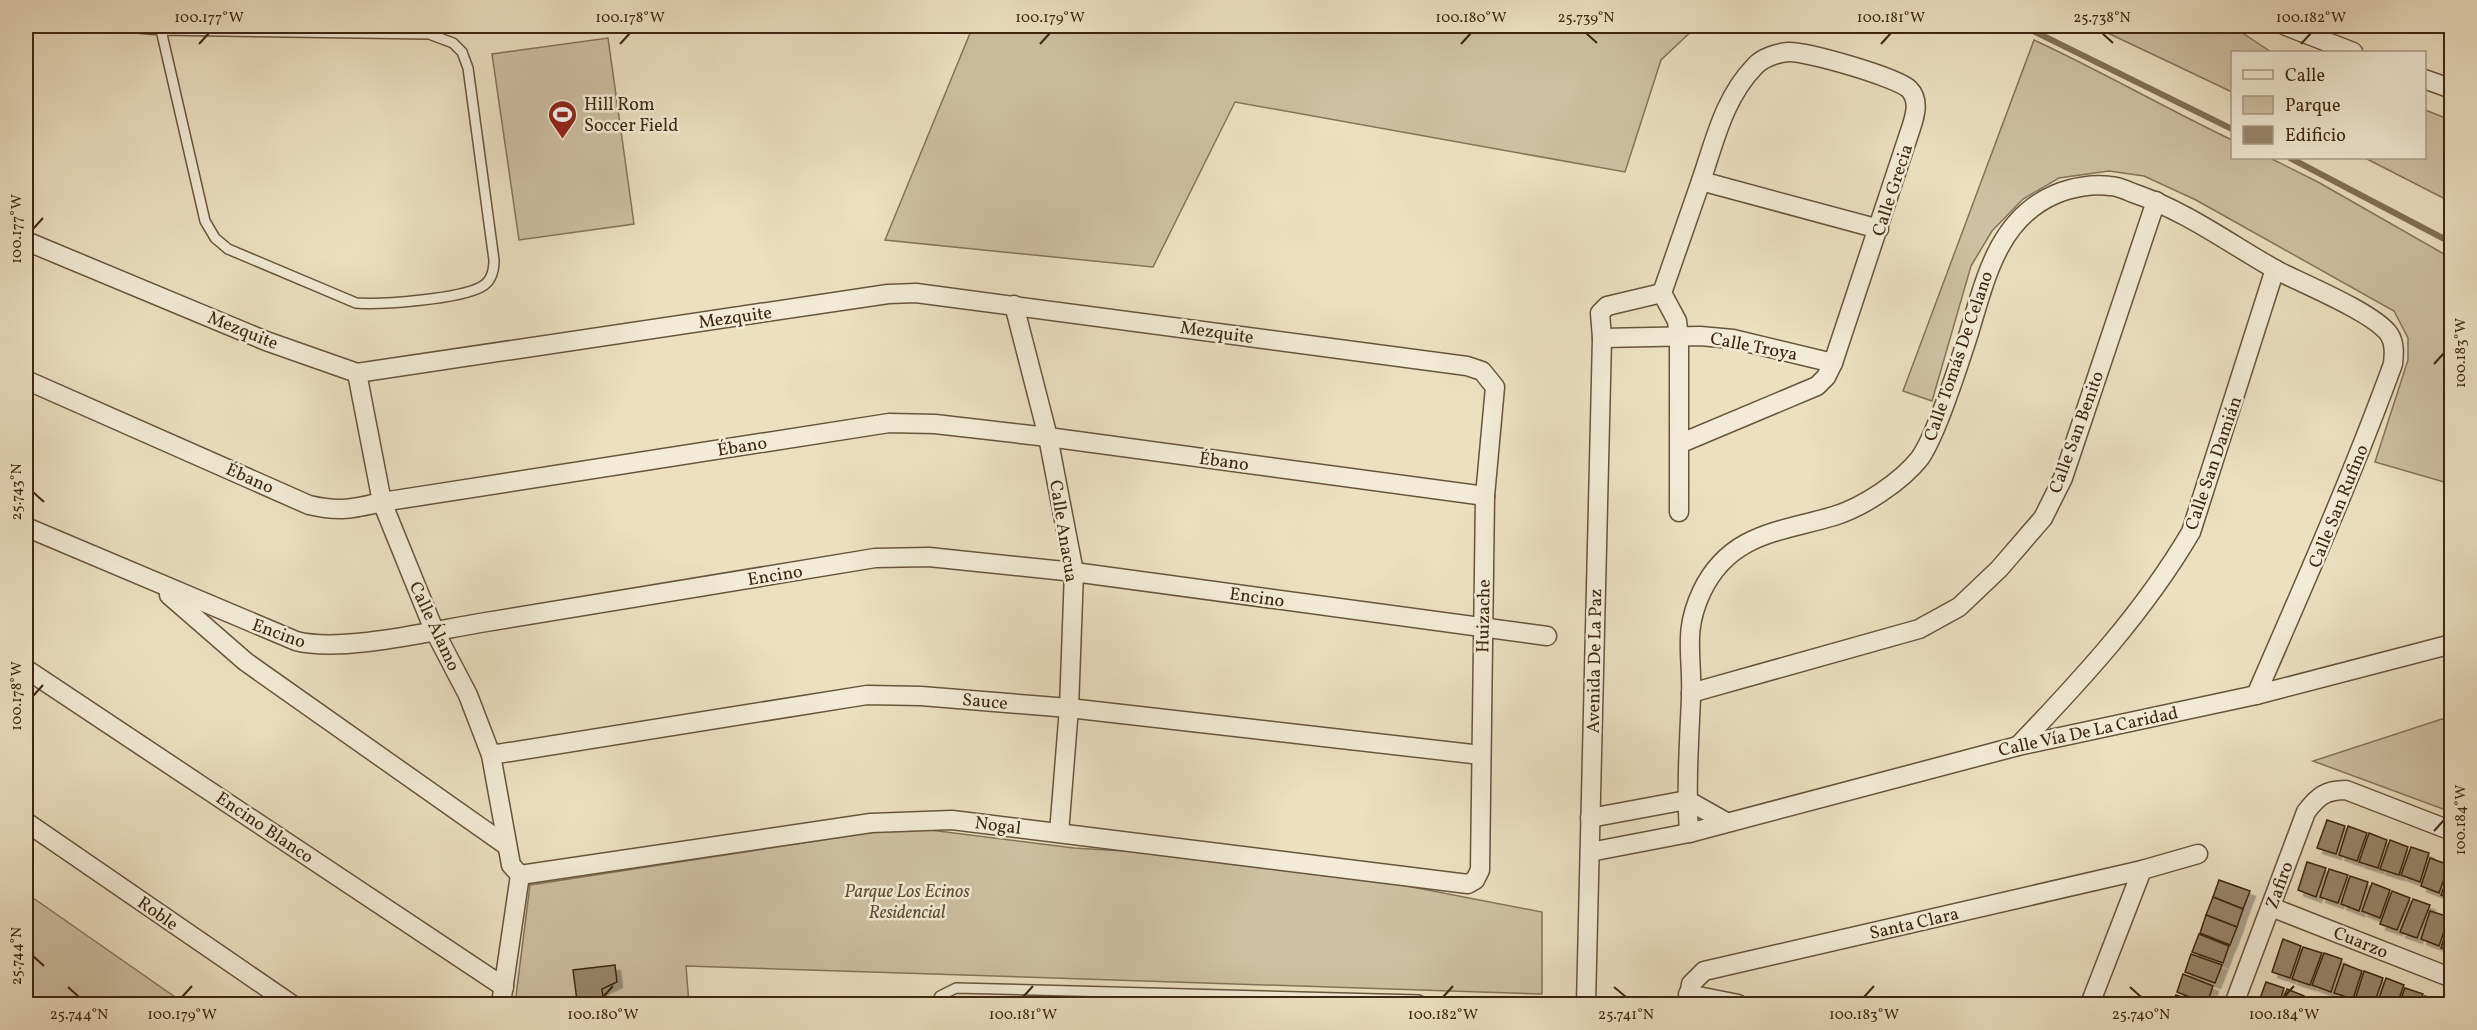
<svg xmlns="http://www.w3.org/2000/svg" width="2477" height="1030" font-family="Vollkorn,serif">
<defs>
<filter id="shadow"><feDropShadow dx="5.5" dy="5.5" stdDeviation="0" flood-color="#0004"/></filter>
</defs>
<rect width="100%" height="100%" fill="#ece0c1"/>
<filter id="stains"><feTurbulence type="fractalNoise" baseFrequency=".00333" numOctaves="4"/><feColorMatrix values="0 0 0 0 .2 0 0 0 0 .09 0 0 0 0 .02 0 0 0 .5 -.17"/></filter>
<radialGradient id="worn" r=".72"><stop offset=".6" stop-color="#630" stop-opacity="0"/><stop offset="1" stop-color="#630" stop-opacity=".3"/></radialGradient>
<g fill="#cec0a3" stroke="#85735a" stroke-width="1.5">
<path d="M 973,26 L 1697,26 L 1661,60 L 1625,172 L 1235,102 L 1153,267 L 885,240 Z"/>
<path d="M 2093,26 L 2232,26 L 2271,52 L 2232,52 L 2232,92 Z"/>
<path d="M 608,38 L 634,224 L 519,240 L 492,54 Z"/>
<path d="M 2034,40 C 2101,71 2165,108 2232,140 L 2232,158 L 2270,158 L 2318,182 L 2451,258 L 2451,484 L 2375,462 L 2408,360 L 2408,338 L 2394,311 L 2196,200 L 2144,176 L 2109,171 L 2059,178 L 2023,199 L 1992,231 L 1971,266 L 1932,401 L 1903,391 Z"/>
<path d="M 2425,110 L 2451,120 L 2451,202 L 2365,158 L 2424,158 Z"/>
<path d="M 2442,719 L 2451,720 L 2451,812 L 2313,761 Z"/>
<path d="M 906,827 L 1074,848 L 1174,854 L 1355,876 L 1542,912 L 1542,994 L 686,966 L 689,1004 L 515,1004 L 530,885 Z"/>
<path d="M 26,893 L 185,1004 L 26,1004 Z"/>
</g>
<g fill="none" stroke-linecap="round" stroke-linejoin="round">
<g stroke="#827056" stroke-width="6">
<path d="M 2023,26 L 2232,129"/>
<path d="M 2290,158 L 2452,243"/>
</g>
</g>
<g fill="#98876c" stroke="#3c2610" stroke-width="1.5" filter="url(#shadow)">
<path d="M 2327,820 L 2345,826 L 2336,854 L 2317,848 Z"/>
<path d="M 2348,826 L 2367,833 L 2357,861 L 2339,855 Z"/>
<path d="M 2369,833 L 2387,840 L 2378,868 L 2359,862 Z"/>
<path d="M 2390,840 L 2408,847 L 2399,875 L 2380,869 Z"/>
<path d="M 2411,847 L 2429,853 L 2420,882 L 2401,875 Z"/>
<path d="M 2430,858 L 2449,865 L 2439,893 L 2421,886 Z"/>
<path d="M 2307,862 L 2326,868 L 2316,897 L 2298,890 Z"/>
<path d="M 2451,867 L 2452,867 L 2452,899 L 2441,895 Z"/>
<path d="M 2329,869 L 2348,875 L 2338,903 L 2320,897 Z"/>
<path d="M 2350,876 L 2368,882 L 2359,911 L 2341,904 Z"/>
<path d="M 2219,880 L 2250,891 L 2243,909 L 2213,897 Z"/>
<path d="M 2372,883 L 2390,890 L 2380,918 L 2362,911 Z"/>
<path d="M 2392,891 L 2410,898 L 2397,930 L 2380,924 Z"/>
<path d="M 2213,897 L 2243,909 L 2237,927 L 2206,915 Z"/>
<path d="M 2413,899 L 2430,905 L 2417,938 L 2400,932 Z"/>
<path d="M 2430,911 L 2449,917 L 2439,946 L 2421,939 Z"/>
<path d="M 2206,915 L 2237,927 L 2230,945 L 2200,933 Z"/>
<path d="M 2450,919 L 2452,920 L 2452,951 L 2441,948 Z"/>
<path d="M 2199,934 L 2229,946 L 2223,963 L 2192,952 Z"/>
<path d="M 2283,939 L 2301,946 L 2290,978 L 2272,972 Z"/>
<path d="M 2303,947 L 2322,953 L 2310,985 L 2292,979 Z"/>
<path d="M 2324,953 L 2342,959 L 2331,992 L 2312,985 Z"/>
<path d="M 2191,954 L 2222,965 L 2215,983 L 2185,972 Z"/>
<path d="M 2344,964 L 2362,971 L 2353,999 L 2334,993 Z"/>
<path d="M 615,965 L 617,982 L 602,989 L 603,997 L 577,1001 L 573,970 Z"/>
<path d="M 2364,971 L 2383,978 L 2374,1004 L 2355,1000 Z"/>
<path d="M 2183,974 L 2213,986 L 2207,1004 L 2177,992 Z"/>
<path d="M 2386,978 L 2404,985 L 2397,1004 L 2377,1004 Z"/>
<path d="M 2266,982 L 2284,988 L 2279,1004 L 2258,1004 Z"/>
<path d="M 2405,988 L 2423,994 L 2420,1004 L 2399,1004 Z"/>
<path d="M 2287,989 L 2304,996 L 2301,1004 L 2281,1004 Z"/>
<path d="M 2176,995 L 2203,1004 L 2172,1004 Z"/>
<path d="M 2425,996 L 2443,1002 L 2442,1004 L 2422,1004 Z"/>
<path d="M 1142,997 L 1316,1000 L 1316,1004 L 1141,1004 Z"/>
<path d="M 2307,997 L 2324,1003 L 2324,1004 L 2304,1004 Z"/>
</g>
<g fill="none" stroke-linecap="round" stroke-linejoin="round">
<defs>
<g id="service">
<path d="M 113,26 L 161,30 L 429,34 L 453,43 L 462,52 L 468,68 L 494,260 C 494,271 491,282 481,287 C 459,299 381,305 356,303 L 228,249 L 215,238 L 205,221 L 161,30"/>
<path d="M 936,1004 L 940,996 L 956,988 L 1419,1000 L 1427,1004"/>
</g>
<g id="minor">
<path d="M 2286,26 L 2353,52"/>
<path d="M 2424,79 L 2452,89"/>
<path d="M 1701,181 L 1879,229"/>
<path d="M 26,241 L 266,341 L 357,373 L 888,294 L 916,293 L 1467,366 L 1482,371 L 1495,387 L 1485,496 L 1480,870 L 1475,880 L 1468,884 L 952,820 L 871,823 L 520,875"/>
<path d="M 1014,305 L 1048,437 L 1074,572 L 1069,708 L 1059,833"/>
<path d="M 1602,338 L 1700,336 L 1733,339 L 1833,363"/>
<path d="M 357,373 L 382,502 L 434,630 L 468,695 L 491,755 L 511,865 L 520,875"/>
<path d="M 26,380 L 309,505 C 339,512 353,509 382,502 L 889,423 L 935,424 L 1048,437 L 1485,496"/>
<path d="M 1679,512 L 1679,338 L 1677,321 L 1662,293 C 1675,255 1688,218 1701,181 C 1715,140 1724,98 1755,66 C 1762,58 1777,53 1788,52 C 1806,51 1896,77 1909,89 C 1920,100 1915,116 1911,128 L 1833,363 L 1826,377 L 1817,386 L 1679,444"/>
<path d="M 26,527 L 296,641 C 341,653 432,631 480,623 C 612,601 744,580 875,558 L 929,557 L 1074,572 L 1547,636"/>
<path d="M 169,595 L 246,662 L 507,846"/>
<path d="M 26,669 L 504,987"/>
<path d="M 1691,693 L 1919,629 L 1959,607 L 1999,569 L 2043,518 L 2063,478 L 2156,201"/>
<path d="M 2018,746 C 2082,679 2144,612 2191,532 L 2275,269"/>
<path d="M 491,755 L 867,695 L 921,696 L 1069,708 L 1481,755"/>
<path d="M 1590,818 L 1687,800 L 1726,822"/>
<path d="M 26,822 L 291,1004"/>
<path d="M 1689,833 C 1686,788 1689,743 1691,698 C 1693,655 1682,633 1702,591 C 1730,533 1780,532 1834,516 C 1863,507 1901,482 1920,458 C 1929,445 1935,429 1941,414 C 1951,388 1960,361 1969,333 C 1985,280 1998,218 2056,194 C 2072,187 2093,184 2110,186 C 2117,186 2126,190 2133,193 C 2186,211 2230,244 2278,271 C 2304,284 2374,313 2389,334 C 2395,343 2394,354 2393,364 C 2352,476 2304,585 2256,695"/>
<path d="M 1590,852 L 1689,833 L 2018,746 L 2256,695 L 2452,644"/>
<path d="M 2271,907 L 2452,978"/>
<path d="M 1688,994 L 1738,1004"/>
<path d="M 501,1004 L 520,875"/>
<path d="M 1586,1004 L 1602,338 L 1600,313 L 1607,306 L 1662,293"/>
<path d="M 1688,1004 L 1691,984 L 1704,971 L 2142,870 L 2198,854"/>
<path d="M 2090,1004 L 2142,870"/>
<path d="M 2234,1004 L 2306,812 C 2318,796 2326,790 2346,790 L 2452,831"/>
</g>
</defs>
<use href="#service" stroke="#68543c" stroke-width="12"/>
<use href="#minor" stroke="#68543c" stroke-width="21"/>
<use href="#service" stroke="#f3ebd7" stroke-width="9"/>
<use href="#minor" stroke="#f3ebd7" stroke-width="18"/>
</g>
<path fill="none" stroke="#3c2610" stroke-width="2" d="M 1586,33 L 1597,43M 2102,33 L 2113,43M 199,44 L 209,33M 620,44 L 630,33M 1040,44 L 1050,33M 1461,44 L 1471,33M 1881,44 L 1891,33M 2301,44 L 2311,33M 33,229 L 43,218M 2434,364 L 2444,353M 33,492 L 44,502M 33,696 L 43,685M 2434,831 L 2444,820M 33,956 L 44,966M 68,987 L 79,997M 1614,987 L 1626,997M 2130,987 L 2141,997M 182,997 L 192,986M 603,997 L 613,986M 1023,997 L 1033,986M 1443,997 L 1453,986M 1864,997 L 1874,986M 2284,997 L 2294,986"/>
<defs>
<symbol id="stadium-pin" viewBox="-11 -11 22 30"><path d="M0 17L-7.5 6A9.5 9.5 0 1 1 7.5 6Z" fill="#8f2418" stroke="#f3ebd7"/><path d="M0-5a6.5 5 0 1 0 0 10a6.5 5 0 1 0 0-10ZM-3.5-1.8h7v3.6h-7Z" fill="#fff"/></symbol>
</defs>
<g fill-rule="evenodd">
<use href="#stadium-pin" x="546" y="98" width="33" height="45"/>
</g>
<g text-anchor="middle" stroke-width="5" stroke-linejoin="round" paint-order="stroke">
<g font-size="18" fill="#3c2610" stroke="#f3ebd7" text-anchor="start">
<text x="584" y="110">Hill Rom<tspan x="584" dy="21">Soccer Field</tspan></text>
</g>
<g font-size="18" fill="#3c2610" stroke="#f3ebd7">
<text transform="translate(1892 190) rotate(-72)" y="6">Calle Grecia</text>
<text transform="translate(735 317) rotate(-8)" y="6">Mezquite</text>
<text transform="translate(243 330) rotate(22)" y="6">Mezquite</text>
<text transform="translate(1217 332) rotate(8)" y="6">Mezquite</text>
<text transform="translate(1754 346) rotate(11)" y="6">Calle Troya</text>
<text transform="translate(1958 356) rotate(-71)" y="6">Calle Tomás De Celano</text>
<text transform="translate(2076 432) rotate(-70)" y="6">Calle San Benito</text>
<text transform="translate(742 446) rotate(-9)" y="6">Ébano</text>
<text transform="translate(1224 461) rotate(8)" y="6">Ébano</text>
<text transform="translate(2213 463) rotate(-71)" y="6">Calle San Damián</text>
<text transform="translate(250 478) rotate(24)" y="6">Ébano</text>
<text transform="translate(2338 506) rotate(-68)" y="6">Calle San Rufino</text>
<text transform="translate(1064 531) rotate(81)" y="6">Calle Anacua</text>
<text transform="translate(775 575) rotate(-9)" y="6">Encino</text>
<text transform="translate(1257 597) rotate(8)" y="6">Encino</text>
<text transform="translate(1483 616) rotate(-89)" y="6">Huizache</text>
<text transform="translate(435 626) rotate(65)" y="6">Calle Álamo</text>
<text transform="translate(279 633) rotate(20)" y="6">Encino</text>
<text transform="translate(1594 661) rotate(-89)" y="6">Avenida De La Paz</text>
<text transform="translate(985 701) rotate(5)" y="6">Sauce</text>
<text transform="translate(2088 731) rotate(-12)" y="6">Calle Vía De La Caridad</text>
<text transform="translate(998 825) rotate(7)" y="6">Nogal</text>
<text transform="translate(265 827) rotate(34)" y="6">Encino Blanco</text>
<text transform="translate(2279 885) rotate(-70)" y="6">Zafiro</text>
<text transform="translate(158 913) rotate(35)" y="6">Roble</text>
<text transform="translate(1914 923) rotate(-13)" y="6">Santa Clara</text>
<text transform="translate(2361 942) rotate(22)" y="6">Cuarzo</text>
</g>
<g font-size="18" font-style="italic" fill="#604c35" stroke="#f3ebd7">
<text x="907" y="897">Parque Los Ecinos<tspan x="907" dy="21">Residencial</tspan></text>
</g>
</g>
<rect width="2477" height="1030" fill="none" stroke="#ece0c1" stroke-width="66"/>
<rect x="2231" y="51" width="195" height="108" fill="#f3ebd7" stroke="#aa9c87" stroke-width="1.5"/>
<rect x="2243" y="70" width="30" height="9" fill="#f3ebd7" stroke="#aa9c87" stroke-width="1.5"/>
<text x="2285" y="81" font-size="18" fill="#3c2610">Calle</text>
<rect x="2243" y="96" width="30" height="18" fill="#cec0a3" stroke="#aa9c87" stroke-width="1.5"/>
<text x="2285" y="111" font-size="18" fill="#3c2610">Parque</text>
<rect x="2243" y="126" width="30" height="18" fill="#98876c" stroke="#aa9c87" stroke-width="1.5"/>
<text x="2285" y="141" font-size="18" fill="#3c2610">Edificio</text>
<rect x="33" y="33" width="2411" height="964" fill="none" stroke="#3c2610" stroke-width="2"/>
<g font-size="15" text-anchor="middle" fill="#3c2610">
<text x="209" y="22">100.177°W</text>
<text x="630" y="22">100.178°W</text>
<text x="1050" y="22">100.179°W</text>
<text x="1471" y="22">100.180°W</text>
<text x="1586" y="22">25.739°N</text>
<text x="1891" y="22">100.181°W</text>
<text x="2102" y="22">25.738°N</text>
<text x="2311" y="22">100.182°W</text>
<text transform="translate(16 229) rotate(-90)" y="5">100.177°W</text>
<text transform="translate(2460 353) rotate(-90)" y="5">100.183°W</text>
<text transform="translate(16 492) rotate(-90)" y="5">25.743°N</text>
<text transform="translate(16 696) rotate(-90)" y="5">100.178°W</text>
<text transform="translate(2460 820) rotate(-90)" y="5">100.184°W</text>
<text transform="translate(16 956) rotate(-90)" y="5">25.744°N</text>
<text x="79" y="1019">25.744°N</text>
<text x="182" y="1019">100.179°W</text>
<text x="603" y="1019">100.180°W</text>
<text x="1023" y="1019">100.181°W</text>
<text x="1443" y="1019">100.182°W</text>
<text x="1626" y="1019">25.741°N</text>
<text x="1864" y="1019">100.183°W</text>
<text x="2141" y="1019">25.740°N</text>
<text x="2284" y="1019">100.184°W</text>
</g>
<rect width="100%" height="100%" filter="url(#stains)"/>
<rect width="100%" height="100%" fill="url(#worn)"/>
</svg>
